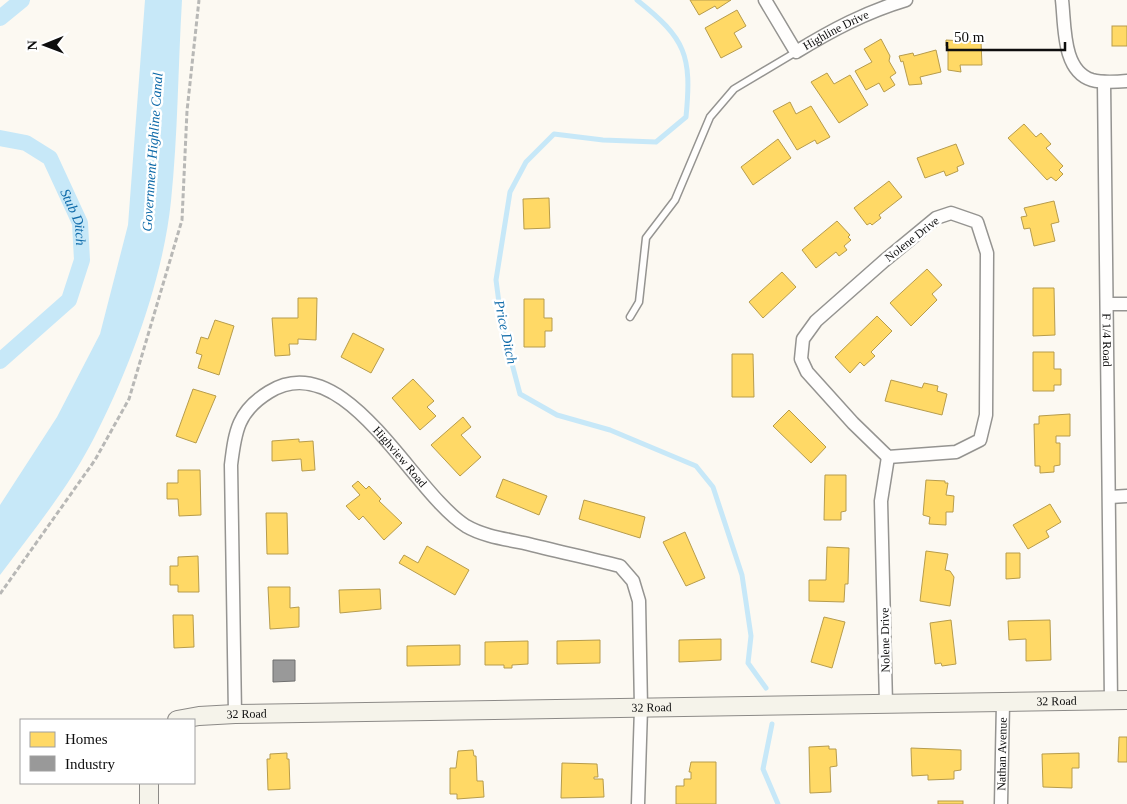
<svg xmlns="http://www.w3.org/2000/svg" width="1127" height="804" font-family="'Times New Roman',serif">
<rect width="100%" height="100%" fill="#fcf9f2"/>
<path fill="#c7e8f8" d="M 145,0 L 182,0 C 178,67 178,134 171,201 C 163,279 130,368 94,438 C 69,487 33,531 0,575 L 0,505 L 57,417 L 100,334 L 128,225 Z"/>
<g fill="#ffd966" stroke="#b79c4c">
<path d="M 690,0 L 731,0 L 717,9 L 715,6 L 699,15 Z"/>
<path d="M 737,10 L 746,26 L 734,33 L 742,47 L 721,58 L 705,28 Z"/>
<rect x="1112" y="26" width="15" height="20"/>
<path d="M 881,39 L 890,56 L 889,61 L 896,73 L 890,77 L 895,85 L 884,92 L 879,83 L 866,90 L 855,71 L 872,62 L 864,49 Z"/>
<path d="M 946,40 L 981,42 L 982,65 L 960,65 L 961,72 L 948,70 L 948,46 L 946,46 Z"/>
<path d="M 936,50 L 941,72 L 920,77 L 922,84 L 909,85 L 903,61 L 901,62 L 899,56 L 913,53 L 914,56 Z"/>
<path d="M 827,73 L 834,84 L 850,75 L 868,105 L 839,123 L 811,82 Z"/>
<path d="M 790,102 L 796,114 L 811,106 L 830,137 L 817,144 L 815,140 L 797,150 L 773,111 Z"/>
<path d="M 1024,124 L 1036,137 L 1041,133 L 1051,144 L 1046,148 L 1063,166 L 1059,170 L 1063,174 L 1056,181 L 1051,177 L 1047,180 L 1008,138 Z"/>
<path d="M 778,139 L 791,158 L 753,185 L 741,167 Z"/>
<path d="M 956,144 L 964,164 L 957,167 L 958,171 L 946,176 L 944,171 L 925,178 L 917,158 Z"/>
<path d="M 889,181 L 902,197 L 879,215 L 881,218 L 872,225 L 870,223 L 867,225 L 854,208 Z"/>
<path d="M 549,198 L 550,228 L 524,229 L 523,199 Z"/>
<path d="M 1054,201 L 1059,222 L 1051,224 L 1055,241 L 1034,246 L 1030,228 L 1024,229 L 1021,217 L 1027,216 L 1024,208 Z"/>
<path d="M 837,221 L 850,235 L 848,237 L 851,240 L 844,246 L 847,250 L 839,256 L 836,252 L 816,268 L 802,250 Z"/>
<path d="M 927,269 L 942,285 L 932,294 L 937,300 L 911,326 L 890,303 Z"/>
<path d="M 782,272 L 796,287 L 763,318 L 749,302 Z"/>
<path d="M 1033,288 L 1054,288 L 1055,335 L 1033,336 Z"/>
<path d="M 298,298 L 317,298 L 316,340 L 298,339 L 298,344 L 289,344 L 290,355 L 275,356 L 272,318 L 298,318 Z"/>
<path d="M 524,299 L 544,299 L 544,318 L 552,318 L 552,331 L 545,331 L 545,347 L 524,347 Z"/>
<path d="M 877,316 L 892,331 L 871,352 L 875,356 L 864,366 L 860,362 L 850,373 L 835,357 Z"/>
<path d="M 215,320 L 234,326 L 219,375 L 198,368 L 202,355 L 196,353 L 201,337 L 208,339 Z"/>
<path d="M 353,333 L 384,349 L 371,373 L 341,357 Z"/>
<path d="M 1033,352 L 1054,352 L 1054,369 L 1061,369 L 1061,385 L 1054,385 L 1054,391 L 1033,391 Z"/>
<path d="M 732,354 L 753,354 L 754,397 L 732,397 Z"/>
<path d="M 413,379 L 434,401 L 427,407 L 436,416 L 420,430 L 392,398 Z"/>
<path d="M 891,380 L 922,388 L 924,383 L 938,386 L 937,391 L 947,394 L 942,415 L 885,401 Z"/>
<path d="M 193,389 L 216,396 L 196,443 L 176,436 Z"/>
<path d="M 789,410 L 826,447 L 811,463 L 773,426 Z"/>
<path d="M 1070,414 L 1070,436 L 1056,436 L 1056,443 L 1060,443 L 1060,465 L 1054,466 L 1054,472 L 1040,473 L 1040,466 L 1035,466 L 1034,424 L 1039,424 L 1039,416 Z"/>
<path d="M 463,417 L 471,427 L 461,435 L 481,457 L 460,476 L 431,445 Z"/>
<path d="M 299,439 L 299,442 L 313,441 L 315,470 L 302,471 L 301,459 L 272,461 L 272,441 Z"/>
<path d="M 178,470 L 200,470 L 201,515 L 179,516 L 178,499 L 167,499 L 167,483 L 178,483 Z"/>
<path d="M 825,475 L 846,475 L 846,511 L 841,512 L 841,520 L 824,520 Z"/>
<path d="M 503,479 L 547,496 L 539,515 L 496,497 Z"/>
<path d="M 926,480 L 945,481 L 945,483 L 948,483 L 946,495 L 954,496 L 953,512 L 946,512 L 946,525 L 929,524 L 930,517 L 923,515 Z"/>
<path d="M 358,481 L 366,489 L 369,486 L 381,499 L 379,501 L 402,523 L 384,540 L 363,516 L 359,520 L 346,506 L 360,495 L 352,486 Z"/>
<path d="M 584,500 L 645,517 L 640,538 L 579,519 Z"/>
<path d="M 1050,504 L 1061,522 L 1046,531 L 1049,537 L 1028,549 L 1013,525 Z"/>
<path d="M 266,513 L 287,513 L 288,554 L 267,554 Z"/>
<path d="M 685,532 L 705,578 L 686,586 L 663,542 Z"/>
<path d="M 427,546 L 469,570 L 455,595 L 399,563 L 404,555 L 418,563 Z"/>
<path d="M 827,547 L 849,548 L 848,584 L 845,584 L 844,602 L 809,601 L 809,580 L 826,580 Z"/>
<path d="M 926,551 L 948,554 L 945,570 L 950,571 L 954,577 L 950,606 L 920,601 Z"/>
<path d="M 1006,553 L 1020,553 L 1020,578 L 1006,579 Z"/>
<path d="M 198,556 L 199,592 L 178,592 L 178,585 L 170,585 L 170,566 L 178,566 L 178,557 Z"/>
<path d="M 268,587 L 290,587 L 290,608 L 299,607 L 299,627 L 270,629 Z"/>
<path d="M 380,589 L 381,609 L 340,613 L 339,590 Z"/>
<path d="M 173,615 L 193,615 L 194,647 L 174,648 Z"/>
<path d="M 824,617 L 845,622 L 832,668 L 811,662 Z"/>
<path d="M 951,620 L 956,664 L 942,666 L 941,663 L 935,664 L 930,623 Z"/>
<path d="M 1050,620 L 1051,660 L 1026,661 L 1026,639 L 1009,640 L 1008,621 Z"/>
<path d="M 721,639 L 721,660 L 679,662 L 679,640 Z"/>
<path d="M 600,640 L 600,663 L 557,664 L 557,641 Z"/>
<path d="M 528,641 L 528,664 L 512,665 L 512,668 L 504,668 L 504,665 L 485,665 L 485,642 Z"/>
<path d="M 460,645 L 460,665 L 407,666 L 407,646 Z"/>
<path d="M 1119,737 L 1127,737 L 1127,762 L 1118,762 Z"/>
<path d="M 829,746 L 829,749 L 836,749 L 837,766 L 830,767 L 831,792 L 810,793 L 809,747 Z"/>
<path d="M 911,748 L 961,750 L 961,770 L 954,771 L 954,779 L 928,780 L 928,775 L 912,776 Z"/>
<path d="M 473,750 L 474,756 L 476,756 L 477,781 L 483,781 L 484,797 L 457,799 L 457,794 L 450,794 L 450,768 L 456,768 L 458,751 Z"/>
<path d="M 287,753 L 287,759 L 289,759 L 290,789 L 268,790 L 267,759 L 270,759 L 270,754 Z"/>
<path d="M 1079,753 L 1079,768 L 1072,768 L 1072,788 L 1043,787 L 1042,754 Z"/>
<path d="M 691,762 L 716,762 L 716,804 L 676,804 L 676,786 L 684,786 L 684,779 L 691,779 L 691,772 L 689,772 Z"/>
<path d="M 562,763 L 597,764 L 598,777 L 594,777 L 594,779 L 603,779 L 604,797 L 561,798 Z"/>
<rect x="938" y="801" width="25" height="3"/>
</g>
<path fill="#999" stroke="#6f6f6f" d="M 273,660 L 295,660 L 295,681 L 273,682 Z"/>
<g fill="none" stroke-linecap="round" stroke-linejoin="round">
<g stroke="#c7e8f8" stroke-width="5">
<path d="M 637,0 C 686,39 692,55 686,117 L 656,142 L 603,140 L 554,134 L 526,162 L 510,192 L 496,280 L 502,326 L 520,394 L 557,415 L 610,430 L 696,466 L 713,487 L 742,575 L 751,636 L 748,663 L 766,688"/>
<path d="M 772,724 L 763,769 L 778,804"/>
</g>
<g stroke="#c7e8f8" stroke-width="16">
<path d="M 0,18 L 22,0"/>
<path id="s1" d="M 0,138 L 26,143 L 50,158 L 80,223 L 82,260 L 69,300 L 0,361"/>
</g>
<defs>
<path id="lane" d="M 630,317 L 639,302 L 646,238 L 675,200 L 710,117 L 734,89 L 796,52"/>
<g id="street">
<path id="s2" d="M 765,0 L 796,52 C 832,30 866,12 906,0"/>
<path d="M 1062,0 C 1065,25 1062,71 1092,80 C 1103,83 1116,82 1127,81"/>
<path id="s3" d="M 1104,82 L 1111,701"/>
<path d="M 951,213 L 977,222 L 987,253 L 986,415 L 980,440 L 956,452 L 888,457 L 853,423 L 807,372 L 801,359 L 803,339 L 816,321 L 884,261 L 936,218 Z"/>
<path d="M 1107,304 L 1127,304"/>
<path d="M 1110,497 L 1127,496"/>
<path d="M 886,704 L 881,501 L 888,457"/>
<path id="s4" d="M 235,714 L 231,465 C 235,431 238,411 269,392 C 345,345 411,491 466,526 C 483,536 505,539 524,543 C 556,551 588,558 620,566 L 633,581 L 639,601 L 641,708 L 638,804"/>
<path id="s5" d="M 1001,804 L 1003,703"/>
</g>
<g id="secondary">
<path id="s6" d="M 177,720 L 199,716 L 235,714 L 1127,700"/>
<path d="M 149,783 L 149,804"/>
</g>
</defs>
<use href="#lane" stroke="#959491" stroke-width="9"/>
<use href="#street" stroke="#959491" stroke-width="15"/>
<use href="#secondary" stroke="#8c8a87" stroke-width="20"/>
<path stroke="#b8b8b6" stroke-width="3" stroke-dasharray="5 2.5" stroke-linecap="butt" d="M 0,594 L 95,460 L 129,399 L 182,220 L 187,111 L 199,0"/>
<use href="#lane" stroke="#fffefd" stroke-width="6"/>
<use href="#street" stroke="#fffefd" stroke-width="12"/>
<use href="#secondary" stroke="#f5f3ea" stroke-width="18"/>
</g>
<g text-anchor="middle" stroke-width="5" stroke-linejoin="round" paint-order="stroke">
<g font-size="12" fill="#0e0e0e" stroke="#fff">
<text dy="4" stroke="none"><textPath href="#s2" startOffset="106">Highline Drive</textPath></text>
<text transform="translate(912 239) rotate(-38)" y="4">Nolene Drive</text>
<text dy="4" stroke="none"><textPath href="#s3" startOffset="258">F 1/4 Road</textPath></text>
<text dy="4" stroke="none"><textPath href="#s4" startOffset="496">Highview Road</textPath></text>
<text transform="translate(885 640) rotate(-91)" y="4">Nolene Drive</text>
<text dy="4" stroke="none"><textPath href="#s6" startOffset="880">32 Road</textPath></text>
<text dy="4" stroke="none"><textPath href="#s6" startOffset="475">32 Road</textPath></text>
<text dy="4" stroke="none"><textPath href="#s6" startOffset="70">32 Road</textPath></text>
<text dy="4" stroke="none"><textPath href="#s5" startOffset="50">Nathan Avenue</textPath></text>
</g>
<g font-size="14" font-style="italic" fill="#0e6aa9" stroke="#fff">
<text transform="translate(152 152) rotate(-86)" y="5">Government Highline Canal</text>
<text dy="5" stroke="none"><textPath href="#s1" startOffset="119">Stub Ditch</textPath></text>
<text transform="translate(506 332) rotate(78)" y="5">Price Ditch</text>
</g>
</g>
<rect x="20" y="719" width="175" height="65" fill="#ffffff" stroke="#9f9f9f"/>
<rect x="30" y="732" width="25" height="15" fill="#ffd966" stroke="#9f9f9f"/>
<text x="65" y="744" font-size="15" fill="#0e0e0e">Homes</text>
<rect x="30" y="756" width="25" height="15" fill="#999999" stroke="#9f9f9f"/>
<text x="65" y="769" font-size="15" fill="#0e0e0e">Industry</text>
<g transform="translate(45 45) rotate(269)" stroke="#ffffff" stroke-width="4" paint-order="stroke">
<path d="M0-4L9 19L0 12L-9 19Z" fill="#0e0e0e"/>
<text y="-8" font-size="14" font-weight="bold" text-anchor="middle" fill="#0e0e0e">N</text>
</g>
<path d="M947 42v8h118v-8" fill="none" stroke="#0e0e0e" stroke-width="2.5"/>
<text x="954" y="42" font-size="15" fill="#0e0e0e" stroke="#ffffff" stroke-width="4" paint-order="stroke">50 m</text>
</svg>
